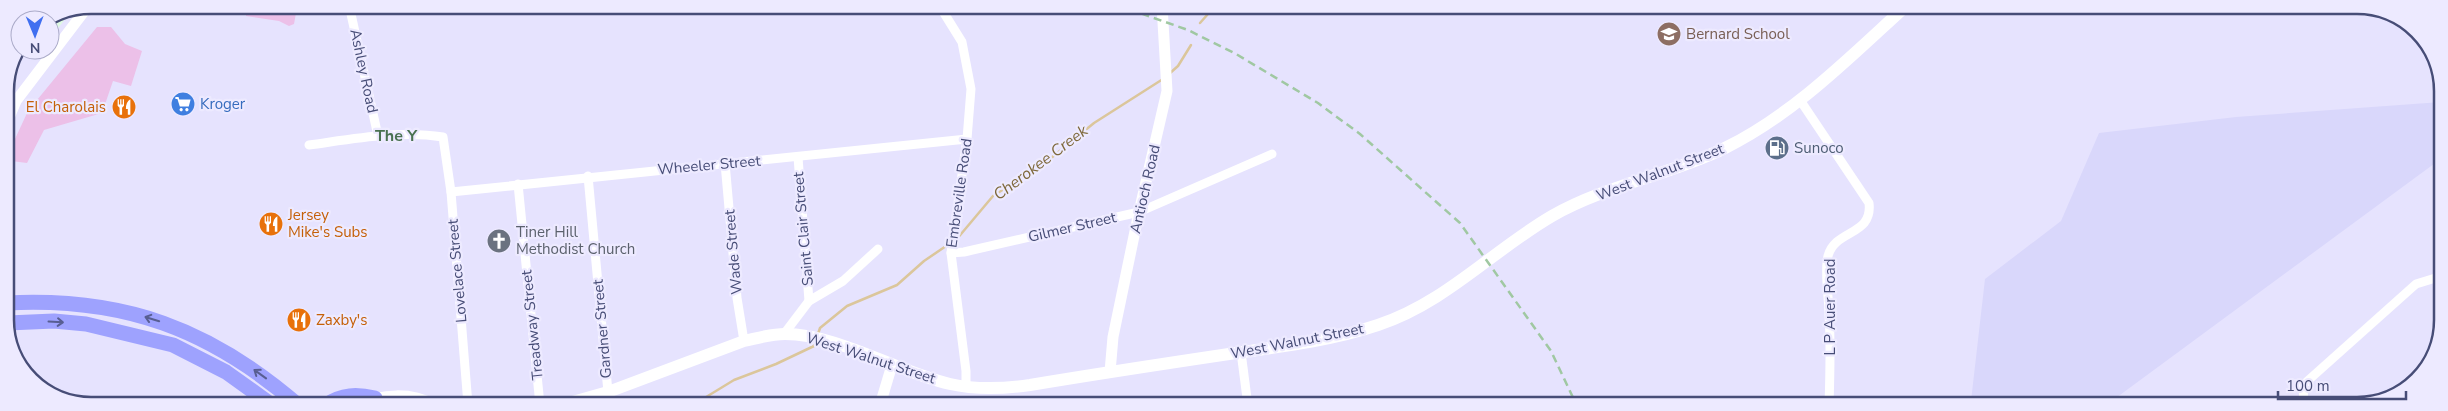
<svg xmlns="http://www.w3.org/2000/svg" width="2448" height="411" font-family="'Nunito Sans',sans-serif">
<rect width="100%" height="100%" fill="#e6e3fe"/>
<path fill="#d9d7fb" d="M 2441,102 L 2442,158 L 2105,406 L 1973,406 L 1971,401 L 1985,279 L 2061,221 L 2099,133 L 2236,117 Z"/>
<path fill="#dffae3" d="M 74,8 L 50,38 L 50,20 L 45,20 L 58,11 Z"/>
<g fill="#ecc0e8">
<path d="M 247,5 L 295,5 L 293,11 L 296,13 L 294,24 L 289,26 L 279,21 L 246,16 Z"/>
<path d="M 97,27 L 111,27 L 125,44 L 142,51 L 131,86 L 113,81 L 102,113 L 44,130 L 27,163 L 11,161 L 8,154 L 28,111 Z"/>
</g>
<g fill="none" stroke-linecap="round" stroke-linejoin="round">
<g stroke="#dbc69b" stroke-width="2.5">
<path d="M 1200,23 L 1216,5"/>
<path d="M 1169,74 L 1178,66 L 1191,45"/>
<path d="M 956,240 L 993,196 L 1045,163 L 1094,123 L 1163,79"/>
<path d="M 818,334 L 820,328 L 847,306 L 897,285 L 924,261 L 949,244"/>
<path d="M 693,405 L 734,380 L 776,364 L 814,346 L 816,342"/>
</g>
<g stroke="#fff" stroke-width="9">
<path d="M 349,5 L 378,136"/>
<path d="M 939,5 L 962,42 L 971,89 L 967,139 L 951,253 L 966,371 L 966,387"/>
<path d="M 1800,100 L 1869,203 C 1873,236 1835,229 1828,256 C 1824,271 1829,298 1829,314 C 1831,344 1830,375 1829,406"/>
<path d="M 309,145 C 353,139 399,130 443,137 L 451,192 L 468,405"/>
<path d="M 798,157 L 809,301"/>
<path d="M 725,163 L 737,298 L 744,341"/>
<path d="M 588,176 L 608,392"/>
<path d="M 518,184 L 540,405"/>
<path d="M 451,192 L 967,139"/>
<path d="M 951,253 L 964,252 L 1139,212 L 1272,154"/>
<path d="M 784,334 L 809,301 L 843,281 L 878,249"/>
<path d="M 1241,352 L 1248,406"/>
<path d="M 2304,406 L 2303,385 L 2416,284 L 2442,276"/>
</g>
<g stroke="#fff" stroke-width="11">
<path d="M 5,127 L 16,101 L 89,5"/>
<path d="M 1110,372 L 1113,337 L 1139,212 L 1167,91 L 1162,5"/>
<path d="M 880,405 L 892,365"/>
</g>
<g stroke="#fff" stroke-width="12">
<path d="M 361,405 C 380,394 413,393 432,405"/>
<path d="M 562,405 L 608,392 L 744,341 C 758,338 771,334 785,334 C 837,334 898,372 950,384 C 977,390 1002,389 1030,385 C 1096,374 1162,364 1229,354 C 1278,347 1330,341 1378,325 C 1445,303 1492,251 1552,216 C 1606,185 1670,175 1725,148 C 1794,114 1850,57 1906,6"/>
</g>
<g stroke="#9ea2fe" stroke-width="15">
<path d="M 7,303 C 124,297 210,329 298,405"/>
<path d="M 8,323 L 54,321 L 86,324 L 173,345 L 226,372 L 272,405"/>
<path d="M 326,405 C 342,394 357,394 375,398"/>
</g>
<path stroke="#a0c8a2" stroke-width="2.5" stroke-dasharray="8 5" stroke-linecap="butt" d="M 1117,5 L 1188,30 L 1236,54 L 1318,103 L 1360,134 L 1460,223 L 1551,351 L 1577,406"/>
</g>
<defs><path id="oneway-shaft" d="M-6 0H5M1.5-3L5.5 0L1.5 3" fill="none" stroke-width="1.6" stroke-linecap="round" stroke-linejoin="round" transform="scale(1.25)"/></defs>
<g stroke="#585e92">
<use href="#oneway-shaft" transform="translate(152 319) rotate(-163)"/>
<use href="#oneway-shaft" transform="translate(56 322) rotate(3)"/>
<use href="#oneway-shaft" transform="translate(260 374) rotate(-144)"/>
</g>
<defs>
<symbol id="school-disc" viewBox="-11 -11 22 22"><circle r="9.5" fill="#8d6e63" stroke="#edeaff"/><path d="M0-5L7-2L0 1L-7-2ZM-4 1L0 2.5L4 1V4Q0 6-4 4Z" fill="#fff"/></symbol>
<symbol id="supermarket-disc" viewBox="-11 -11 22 22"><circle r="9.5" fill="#3f7fe0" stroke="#edeaff"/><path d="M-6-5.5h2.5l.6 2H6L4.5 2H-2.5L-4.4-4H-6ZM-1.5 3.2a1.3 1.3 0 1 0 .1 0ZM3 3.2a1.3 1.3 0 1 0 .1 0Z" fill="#fff"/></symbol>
<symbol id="restaurant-disc" viewBox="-11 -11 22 22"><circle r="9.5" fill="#e8710a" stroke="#edeaff"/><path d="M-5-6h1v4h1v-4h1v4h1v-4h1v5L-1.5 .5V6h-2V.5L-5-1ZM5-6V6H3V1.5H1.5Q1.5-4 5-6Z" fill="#fff"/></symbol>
<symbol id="fuel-disc" viewBox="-11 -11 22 22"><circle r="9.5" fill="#5c6f8a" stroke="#edeaff"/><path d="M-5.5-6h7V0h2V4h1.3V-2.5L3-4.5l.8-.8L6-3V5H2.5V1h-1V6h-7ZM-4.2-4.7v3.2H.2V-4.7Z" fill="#fff"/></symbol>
<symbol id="church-disc" viewBox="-11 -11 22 22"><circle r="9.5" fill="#6b7280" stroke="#edeaff"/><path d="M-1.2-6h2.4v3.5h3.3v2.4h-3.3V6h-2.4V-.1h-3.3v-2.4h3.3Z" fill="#fff"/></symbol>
</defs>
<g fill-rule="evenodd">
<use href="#school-disc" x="1655" y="20" width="28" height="28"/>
<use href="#supermarket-disc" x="169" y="90" width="28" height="28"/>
<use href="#restaurant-disc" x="110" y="93" width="28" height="28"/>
<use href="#fuel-disc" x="1763" y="134" width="28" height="28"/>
<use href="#restaurant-disc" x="257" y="210" width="28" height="28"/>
<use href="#church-disc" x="485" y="227" width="28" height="28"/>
<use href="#restaurant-disc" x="285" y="306" width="28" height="28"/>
</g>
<g text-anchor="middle" stroke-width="4.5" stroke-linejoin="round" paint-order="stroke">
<g font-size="15" fill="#785e54" stroke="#edeaff" text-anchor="start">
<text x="1686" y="39">Bernard School</text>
</g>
<g font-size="15" fill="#474d77" stroke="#edeaff">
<text transform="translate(364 71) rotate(78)" y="5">Ashley Road</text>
<text transform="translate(709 165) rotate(-5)" y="5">Wheeler Street</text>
<text transform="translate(1660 172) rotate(-21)" y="5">West Walnut Street</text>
<text transform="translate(1145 189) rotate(-77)" y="5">Antioch Road</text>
<text transform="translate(959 193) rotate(-82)" y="5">Embreville Road</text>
<text transform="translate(1072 227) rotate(-13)" y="5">Gilmer Street</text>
<text transform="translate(803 229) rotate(-95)" y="5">Saint Clair Street</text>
<text transform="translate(733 252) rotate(-95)" y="5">Wade Street</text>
<text transform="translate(457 271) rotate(-95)" y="5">Lovelace Street</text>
<text transform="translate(1830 307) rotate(-90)" y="5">L P Auer Road</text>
<text transform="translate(532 325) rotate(-96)" y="5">Treadway Street</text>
<text transform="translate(602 329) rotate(-95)" y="5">Gardner Street</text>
<text transform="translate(1297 341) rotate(-11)" y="5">West Walnut Street</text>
<text transform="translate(871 358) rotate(18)" y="5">West Walnut Street</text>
</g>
<g font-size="15" fill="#366cbe" stroke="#edeaff" text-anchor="start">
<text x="200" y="109">Kroger</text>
</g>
<g font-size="15" fill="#c56008" stroke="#edeaff" text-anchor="start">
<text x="106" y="112" text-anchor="end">El Charolais</text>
<text x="288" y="220">Jersey<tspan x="288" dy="17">Mike's Subs</tspan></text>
<text x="316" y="325">Zaxby's</text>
</g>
<g font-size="15" fill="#4e5e75" stroke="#edeaff" text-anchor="start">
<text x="1794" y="153">Sunoco</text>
</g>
<g font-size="15" fill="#5b616d" stroke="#edeaff" text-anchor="start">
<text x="516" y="237">Tiner Hill<tspan x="516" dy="17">Methodist Church</tspan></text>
</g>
<g font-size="16" font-weight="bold" fill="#4a7251" stroke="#edeaff">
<text x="396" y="141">The Y</text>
</g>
<g font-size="16" font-style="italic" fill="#7e683a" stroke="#edeaff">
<text transform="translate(1040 162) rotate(-37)" y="6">Cherokee Creek</text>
</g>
</g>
<path d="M0 0H2448V411H0ZM91 14H2357A77 77 0 0 1 2434 91V320A77 77 0 0 1 2357 397H91A77 77 0 0 1 14 320V91A77 77 0 0 1 91 14Z" fill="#edeaff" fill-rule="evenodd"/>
<path fill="none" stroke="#474d77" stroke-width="2.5" d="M91 14H2357A77 77 0 0 1 2434 91V320A77 77 0 0 1 2357 397H91A77 77 0 0 1 14 320V91A77 77 0 0 1 91 14Z"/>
<g transform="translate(35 35) rotate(179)"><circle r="24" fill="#edeaff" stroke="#ababc9"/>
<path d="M0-4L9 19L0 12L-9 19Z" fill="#406ff0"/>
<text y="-8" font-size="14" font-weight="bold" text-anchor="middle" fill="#474d77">N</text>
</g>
<path d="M2278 391v8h128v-8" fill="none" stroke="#474d77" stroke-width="2.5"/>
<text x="2286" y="391" font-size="15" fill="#474d77" stroke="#edeaff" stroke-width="4" paint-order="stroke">100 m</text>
</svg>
